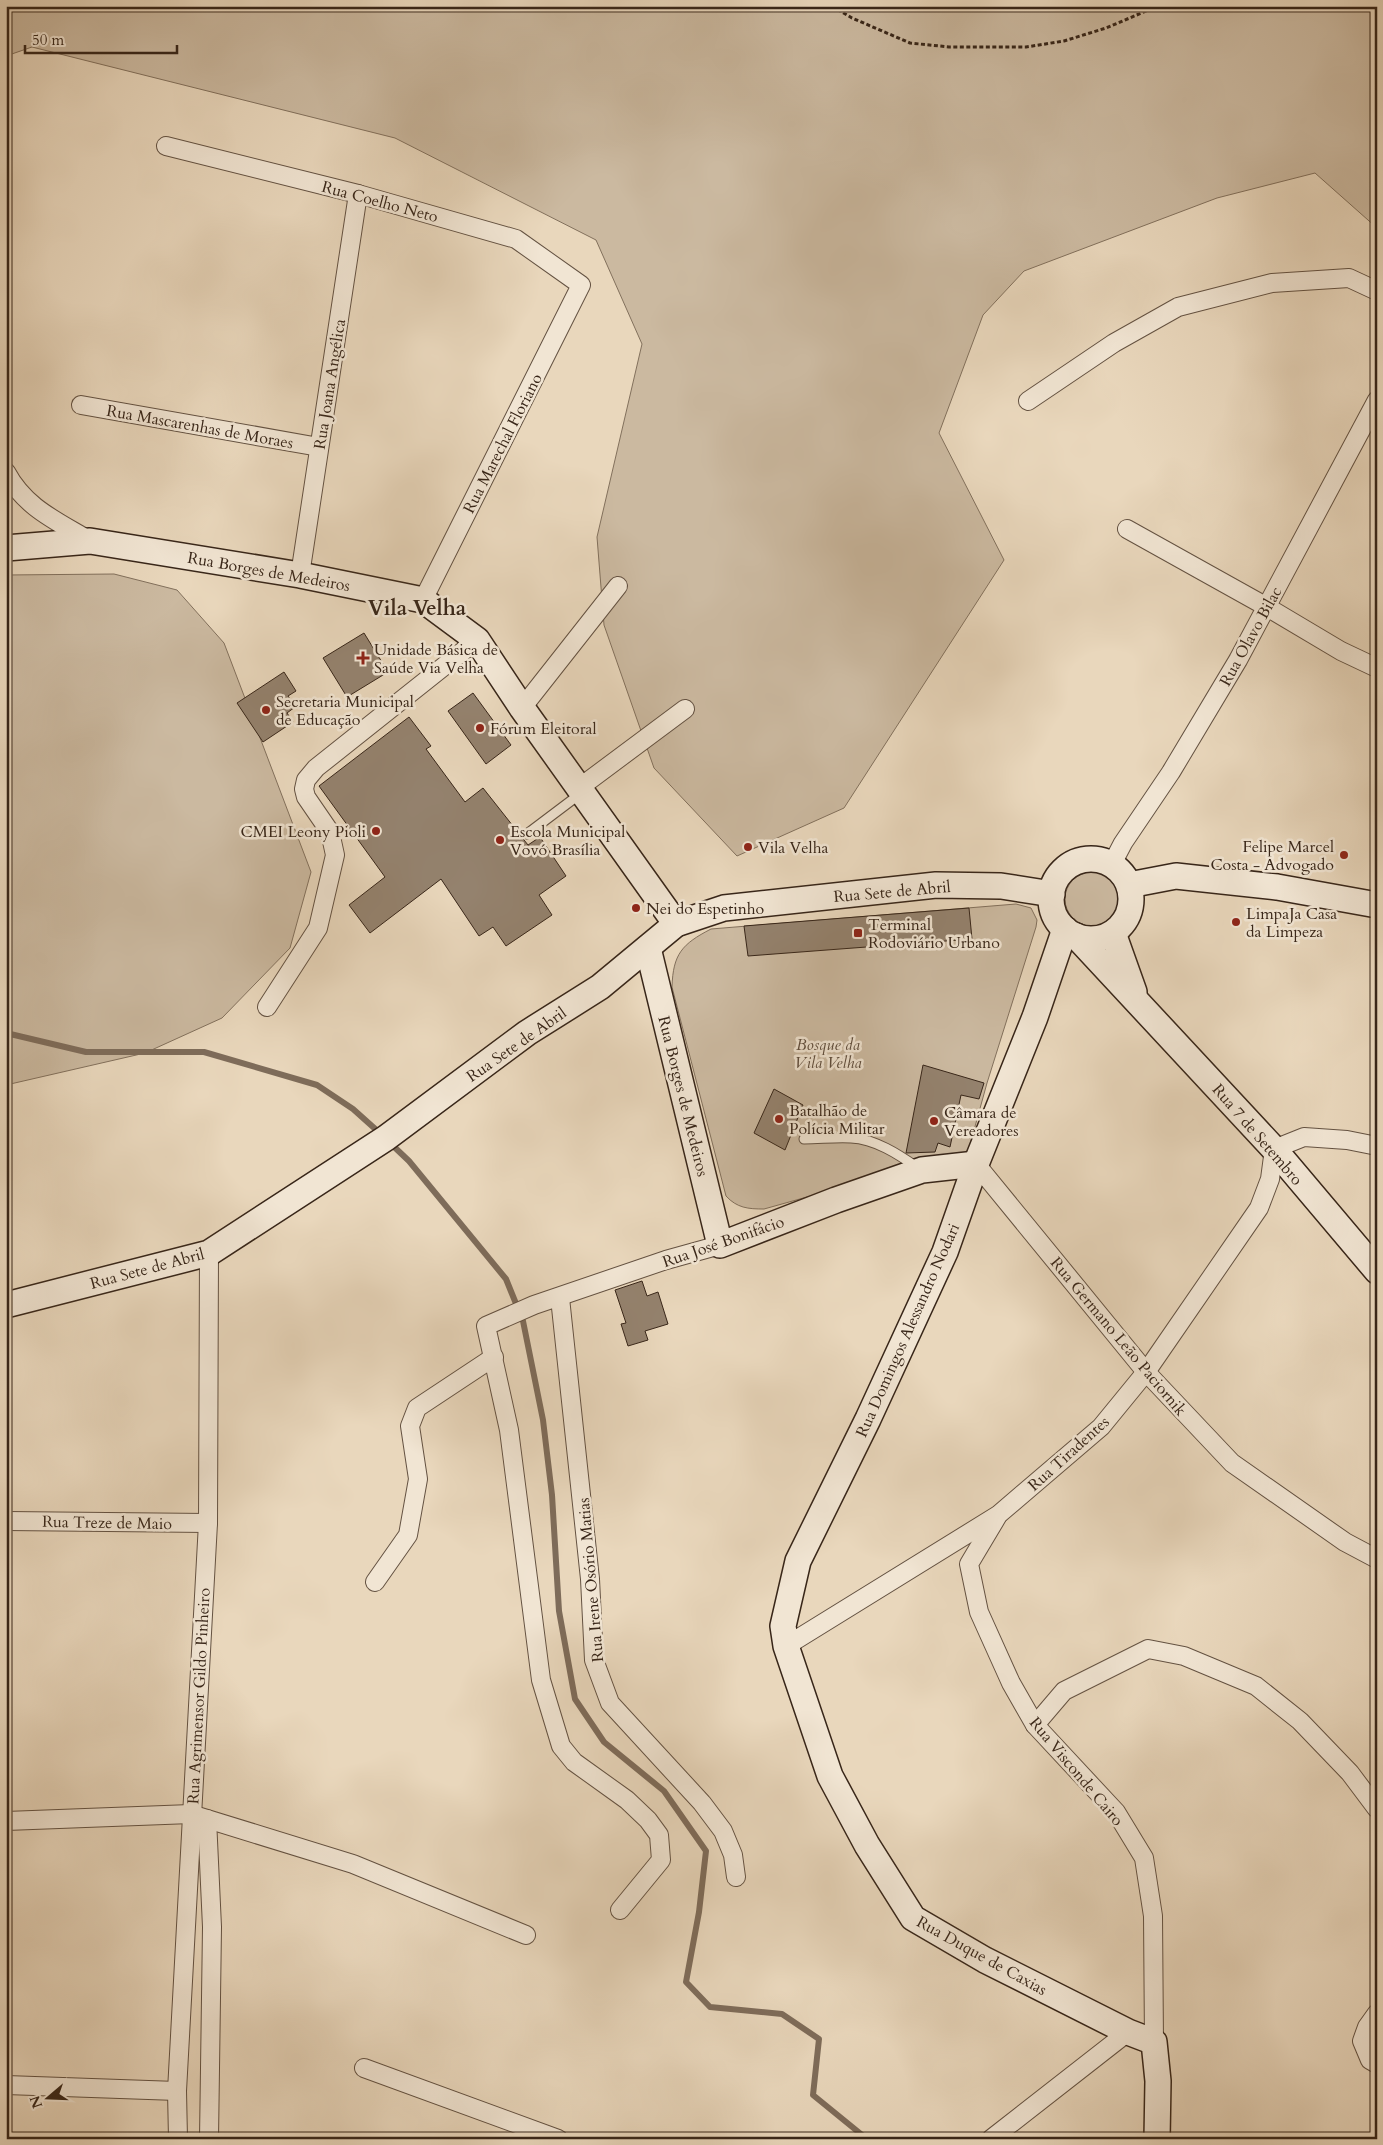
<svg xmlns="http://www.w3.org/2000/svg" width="1383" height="2145" font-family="Cardo,serif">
<rect width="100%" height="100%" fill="#e9d7bc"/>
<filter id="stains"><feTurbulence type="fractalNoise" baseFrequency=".004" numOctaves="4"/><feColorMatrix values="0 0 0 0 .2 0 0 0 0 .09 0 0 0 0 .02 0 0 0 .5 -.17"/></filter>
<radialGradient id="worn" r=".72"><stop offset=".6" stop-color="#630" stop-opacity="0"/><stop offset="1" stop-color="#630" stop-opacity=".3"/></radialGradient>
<g fill="#cbb9a0" stroke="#82705c">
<path d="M 6,6 L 1377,6 L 1377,228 L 1315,173 L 1217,198 L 1024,271 L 983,315 L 939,433 L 1004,560 L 844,808 L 737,856 L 654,768 L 604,625 L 597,537 L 642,344 L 596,240 L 395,138 L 32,47 L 6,56 Z"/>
<path d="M 114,574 L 177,590 L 224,643 L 311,872 L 290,948 L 222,1018 L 145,1053 L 6,1085 L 6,575 Z"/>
<circle cx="1092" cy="899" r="27"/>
<path d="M 1016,904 L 1031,908 L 1037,920 L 1036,927 L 987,1083 L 968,1152 L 764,1209 C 748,1209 737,1208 726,1196 L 672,987 C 673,954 682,944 711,929 Z"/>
</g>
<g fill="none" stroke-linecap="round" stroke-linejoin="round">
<g stroke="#7e6c5a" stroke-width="6">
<path d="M 6,1033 L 86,1052 L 204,1052 L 317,1085 L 353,1109 L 382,1135"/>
<path d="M 389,1142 L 409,1161 L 506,1279 L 523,1321 L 543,1420 L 552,1495 L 559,1611 L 575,1699 L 604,1742 L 664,1791 L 706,1851 L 699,1912 L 686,1982 L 710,2007 L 782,2014 L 819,2039 L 813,2095 L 867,2139"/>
</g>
</g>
<g fill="#94826e" stroke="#382619">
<path d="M 364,633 L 388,672 L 347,697 L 323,658 Z"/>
<path d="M 284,672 L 296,691 L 288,696 L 295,707 L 287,713 L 293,722 L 263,742 L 237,703 Z"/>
<path d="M 473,693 L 511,745 L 486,764 L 448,711 Z"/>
<path d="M 409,717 L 431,746 L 426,749 L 465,802 L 483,788 L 528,845 L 540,837 L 566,876 L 539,895 L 552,915 L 506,946 L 493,927 L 479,936 L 441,879 L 370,933 L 349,905 L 385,877 L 319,786 Z"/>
<path d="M 969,908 L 972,939 L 748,956 L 744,926 Z"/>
<path d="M 923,1065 L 984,1083 L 979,1099 L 961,1095 L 950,1147 L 938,1143 L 935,1152 L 906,1153 Z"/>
<path d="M 774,1089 L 803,1105 L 785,1150 L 754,1133 Z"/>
<path d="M 642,1281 L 647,1296 L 658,1292 L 668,1324 L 645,1331 L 648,1340 L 628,1346 L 621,1324 L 626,1323 L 615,1290 Z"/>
</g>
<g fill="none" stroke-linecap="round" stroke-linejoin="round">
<defs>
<g id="lane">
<path d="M 527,834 L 580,794"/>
<path d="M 804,1139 C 820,1139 836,1137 851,1138 C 875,1139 898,1154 918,1168"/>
</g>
<g id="street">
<path d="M 166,146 L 358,194 L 516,239 L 581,285 L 423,600"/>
<path d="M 1028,401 L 1114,343 L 1178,307 L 1272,283 L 1349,278 L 1377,291"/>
<path d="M 81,405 L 319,447"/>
<path d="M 6,472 C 25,508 57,521 90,541"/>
<path d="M 1127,529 L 1267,607 L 1341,651 L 1377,668"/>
<path d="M 300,575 L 358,194"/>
<path d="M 522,708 L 618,586"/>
<path d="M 579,788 L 685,709"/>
<path d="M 1112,864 L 1123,843 L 1171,772 L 1238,660 L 1377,400"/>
<path d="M 267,1007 L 318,928 L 335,855 L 330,832 L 306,797 L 304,789 L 306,780 L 316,768 L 477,640"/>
<path d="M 976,1164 L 1146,1372 L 1232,1463 L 1345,1542 L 1377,1559"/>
<path d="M 560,1298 L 590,1579 L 594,1660 L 610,1703 L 702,1803 L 723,1831 L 733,1855 L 736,1877"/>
<path d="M 997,1517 L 969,1564 L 979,1612 L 1011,1683 L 1035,1725 L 1116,1812 L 1144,1858 L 1153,1916 L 1154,2042"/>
<path d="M 6,1521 L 208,1523"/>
<path d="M 375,1582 L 408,1535 L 418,1479 L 410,1426 L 417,1408 L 494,1357"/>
<path d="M 786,1646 L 998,1515 L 1101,1427 L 1146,1372 L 1259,1208 L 1270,1179 L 1274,1149 L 1304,1137 L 1347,1140 L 1377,1146"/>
<path d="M 1035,1725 L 1064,1691 L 1148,1649 L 1184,1656 L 1256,1686 L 1300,1721 L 1350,1773 L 1377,1809"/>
<path d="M 207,1819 L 212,1927 L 209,2139"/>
<path d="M 6,1821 L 191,1814 L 353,1864 L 526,1935"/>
<path d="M 620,1910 L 661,1860 L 659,1835 L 648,1820 L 627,1800 L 574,1762 L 561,1746 L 541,1680 L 509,1430 L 486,1326 L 534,1305 L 666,1260 L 720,1245"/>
<path d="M 1377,2013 L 1367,2027 L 1362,2041 L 1370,2060 L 1377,2064"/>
<path d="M 364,2068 L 558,2139"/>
<path d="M 6,2085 L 177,2091"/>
<path d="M 178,2139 L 177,2091 L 208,1523 L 209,1253"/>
<path d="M 991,2139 L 1128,2032"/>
</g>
<g id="secondary">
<path d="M 6,548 L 90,541 L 300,575 L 423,600 L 477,640 L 522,708 L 676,924"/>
<circle cx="1091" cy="899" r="40"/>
<path d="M 1129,885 L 1176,876 L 1277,887 L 1377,905"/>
<path d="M 1065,929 L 1035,1017 L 976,1164 L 945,1252 L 868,1419 L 798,1561 L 783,1626 L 786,1646 L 830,1776 L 867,1845 L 913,1918 L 985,1960 L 1128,2032 L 1154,2042 L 1158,2081 L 1157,2139"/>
<path d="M 1113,933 L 1134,992"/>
<path d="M 1076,936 L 1274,1149 L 1377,1271"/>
<path d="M 648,948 L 720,1245 L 836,1200 L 922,1170 L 976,1164"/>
<path d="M 6,1305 L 209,1253 L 386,1138 L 527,1033 L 600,987 L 676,924 L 724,908 L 936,885 L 1001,886 L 1052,894"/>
</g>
</defs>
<use href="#lane" stroke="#645242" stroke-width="11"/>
<use href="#street" stroke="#645242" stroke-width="20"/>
<use href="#secondary" stroke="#382619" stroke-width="28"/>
<path stroke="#382619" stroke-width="3" stroke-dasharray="4 2.5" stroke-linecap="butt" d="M 832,6 L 852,18 L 910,43 L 949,47 L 1026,47 L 1064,41 L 1106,28 L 1158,6"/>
<use href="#lane" stroke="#f1e5d3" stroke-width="9"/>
<use href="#street" stroke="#f1e5d3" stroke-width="18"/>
<use href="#secondary" stroke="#f1e5d3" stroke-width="25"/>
</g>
<g fill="#8f2418" stroke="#f1e5d3" stroke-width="2">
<path d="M360.5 650.5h5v5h5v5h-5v5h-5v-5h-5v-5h5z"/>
<circle cx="266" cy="710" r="5"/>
<circle cx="480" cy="728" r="5"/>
<circle cx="376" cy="831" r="5"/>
<circle cx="500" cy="840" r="5"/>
<circle cx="748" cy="847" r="5"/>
<circle cx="1344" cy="855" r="5"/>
<circle cx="636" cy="908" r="5"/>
<circle cx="1236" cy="922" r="5"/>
<rect x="853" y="928" width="10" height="10" rx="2.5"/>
<circle cx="779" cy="1119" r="5"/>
<circle cx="934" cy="1121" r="5"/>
</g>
<g text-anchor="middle" stroke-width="5" stroke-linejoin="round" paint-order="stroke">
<g font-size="16" fill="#382619" stroke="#f1e5d3">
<text transform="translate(380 201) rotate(15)" y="6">Rua Coelho Neto</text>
<text transform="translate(329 384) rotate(-81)" y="6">Rua Joana Angélica</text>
<text transform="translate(200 426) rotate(10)" y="6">Rua Mascarenhas de Moraes</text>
<text transform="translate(502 443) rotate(-63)" y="6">Rua Marechal Floriano</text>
<text transform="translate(269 571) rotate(10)" y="6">Rua Borges de Medeiros</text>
<text transform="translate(1250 636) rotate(-61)" y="6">Rua Olavo Bilac</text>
<text transform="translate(892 891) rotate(-5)" y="6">Rua Sete de Abril</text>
<text transform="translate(516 1044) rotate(-35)" y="6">Rua Sete de Abril</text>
<text transform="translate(684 1096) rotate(76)" y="6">Rua Borges de Medeiros</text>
<text transform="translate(1258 1134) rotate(49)" y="6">Rua 7 de Setembro</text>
<text transform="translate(723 1241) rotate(-19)" y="6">Rua José Bonifácio</text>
<text transform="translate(147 1268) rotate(-15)" y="6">Rua Sete de Abril</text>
<text transform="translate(907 1330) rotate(-66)" y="6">Rua Domingos Alessandro Nodari</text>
<text transform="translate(1119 1336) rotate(50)" y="6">Rua Germano Leão Paciornik</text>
<text transform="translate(1068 1453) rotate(-42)" y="6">Rua Tiradentes</text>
<text transform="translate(107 1522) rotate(1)" y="6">Rua Treze de Maio</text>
<text transform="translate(590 1580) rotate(-95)" y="6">Rua Irene Osório Matias</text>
<text transform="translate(198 1696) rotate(-87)" y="6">Rua Agrimensor Gildo Pinheiro</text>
<text transform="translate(1077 1771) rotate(50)" y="6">Rua Visconde Cairo</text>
<text transform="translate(982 1955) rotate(29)" y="6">Rua Duque de Caxias</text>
</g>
<g font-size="16" fill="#382619" stroke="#f1e5d3" text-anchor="start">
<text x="374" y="655">Unidade Básica de<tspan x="374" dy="18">Saúde Via Velha</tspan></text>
<text x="276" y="707">Secretaria Municipal<tspan x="276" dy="18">de Educação</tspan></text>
<text x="490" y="734">Fórum Eleitoral</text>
<text x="366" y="837" text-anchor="end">CMEI Leony Pioli</text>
<text x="510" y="837">Escola Municipal<tspan x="510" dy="18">Vovó Brasília</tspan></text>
<text x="1334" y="852" text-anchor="end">Felipe Marcel<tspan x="1334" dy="18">Costa - Advogado</tspan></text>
<text x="758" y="853">Vila Velha</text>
<text x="646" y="914">Nei do Espetinho</text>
<text x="1246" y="919">LimpaJa Casa<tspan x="1246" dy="18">da Limpeza</tspan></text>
<text x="868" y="930">Terminal<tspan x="868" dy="18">Rodoviário Urbano</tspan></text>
<text x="789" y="1116">Batalhão de<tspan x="789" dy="18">Polícia Militar</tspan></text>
<text x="944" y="1118">Câmara de<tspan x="944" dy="18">Vereadores</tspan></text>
</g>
<g font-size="16" font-style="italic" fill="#5d4b3b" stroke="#f1e5d3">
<text x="828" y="1050">Bosque da<tspan x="828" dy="18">Vila Velha</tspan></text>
</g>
<g font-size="21" font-weight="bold" fill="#382619" stroke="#f1e5d3">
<text x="417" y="615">Vila Velha</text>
</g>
</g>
<rect width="1383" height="2145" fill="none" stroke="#e9d7bc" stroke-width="25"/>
<rect x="8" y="8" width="1368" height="2130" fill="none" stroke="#382619" stroke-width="2.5"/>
<rect x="12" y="12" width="1358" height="2120" fill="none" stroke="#382619"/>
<g transform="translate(48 2098) rotate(251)" stroke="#f1e5d3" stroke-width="4" paint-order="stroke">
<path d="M0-4L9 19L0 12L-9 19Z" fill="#382619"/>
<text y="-8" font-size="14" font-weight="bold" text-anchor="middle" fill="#382619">N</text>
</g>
<path d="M25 45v8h152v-8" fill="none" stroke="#382619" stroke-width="2.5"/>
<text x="32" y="45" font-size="15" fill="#382619" stroke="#f1e5d3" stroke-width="4" paint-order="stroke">50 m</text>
<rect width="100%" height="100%" filter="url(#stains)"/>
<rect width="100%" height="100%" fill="url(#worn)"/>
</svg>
